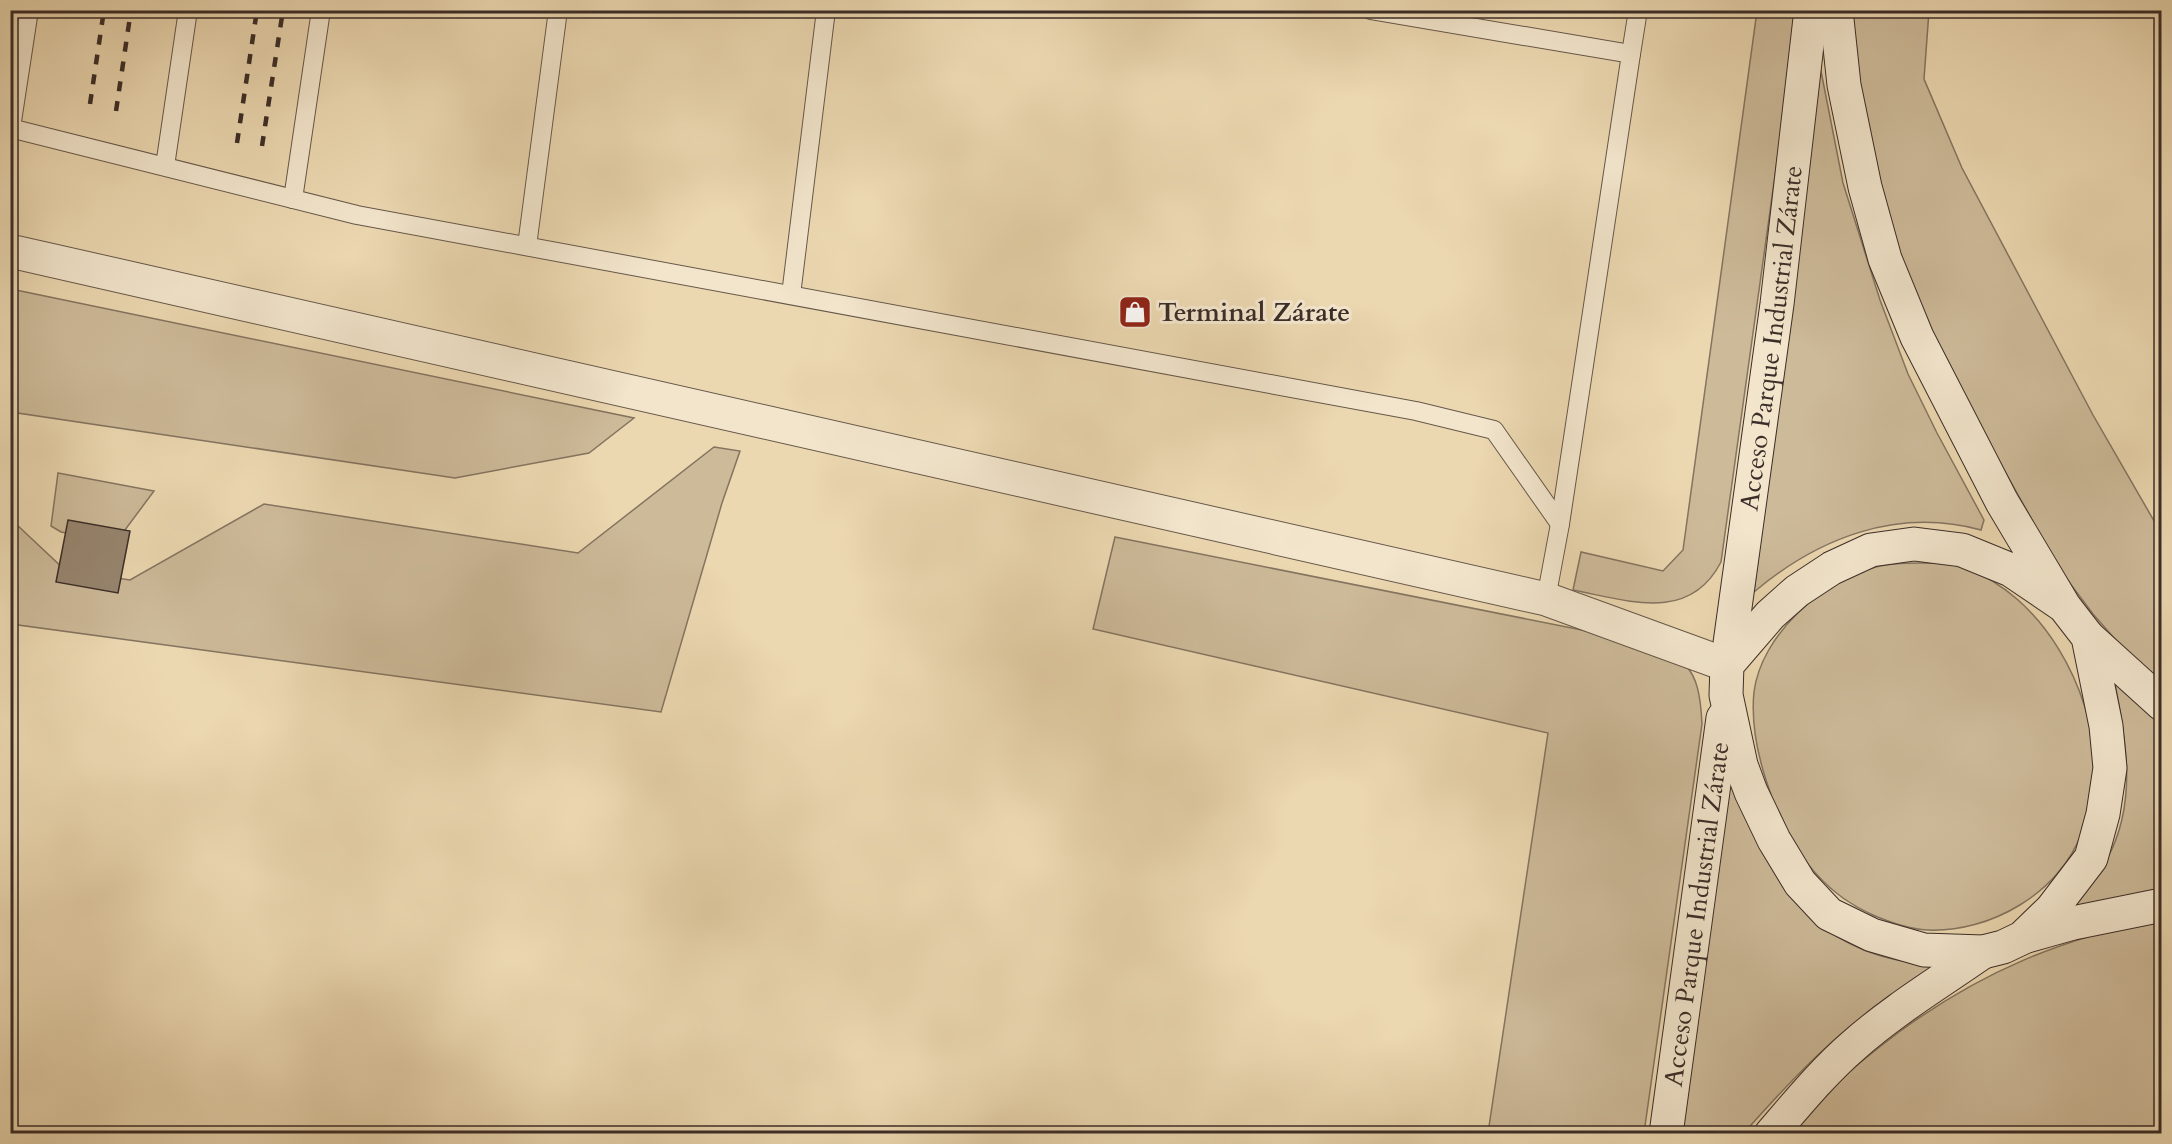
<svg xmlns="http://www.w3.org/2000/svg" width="2172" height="1144" font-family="Cardo,serif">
<rect width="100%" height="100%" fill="#ebd7b0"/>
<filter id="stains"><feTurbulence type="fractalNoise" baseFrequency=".00333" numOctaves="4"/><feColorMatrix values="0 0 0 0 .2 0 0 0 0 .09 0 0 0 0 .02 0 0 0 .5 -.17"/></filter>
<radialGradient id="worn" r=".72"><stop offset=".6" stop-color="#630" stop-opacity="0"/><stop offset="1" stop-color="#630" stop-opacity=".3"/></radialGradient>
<g fill="#cdba99" stroke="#847460" stroke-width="1.5">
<path d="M 1757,11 L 1798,11 L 1721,562 C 1689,624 1626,600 1573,590 L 1581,552 L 1663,571 L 1683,550 Z"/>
<path d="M 1850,11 L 1929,11 L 1924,79 L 1962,168 L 2093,415 L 2161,533 L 2161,687 L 2128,654 L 2093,614 L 2060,570 L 1955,382 L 1906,273 L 1865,131 Z"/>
<path d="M 1820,66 L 1843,183 L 1880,300 L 1908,374 L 1937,433 L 1984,520 L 1981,530 C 1897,507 1818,538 1754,592 Z"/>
<path d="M 11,289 L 634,418 L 589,453 L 455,478 L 11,412 Z"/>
<path d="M 714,447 L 740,451 L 722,503 L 661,712 L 11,624 L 11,559 L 16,524 L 65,570 L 130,580 L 264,504 L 578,553 Z"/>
<path d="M 58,473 L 154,491 L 116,542 L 61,532 L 51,526 Z"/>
<path d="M 1115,537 L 1627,639 C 1683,658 1699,659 1702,724 L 1644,1133 L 1488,1133 L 1548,733 L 1093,629 Z"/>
<path d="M 1921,563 C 1935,563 1951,563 1965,568 C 2043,596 2092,688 2096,767 C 2097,779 2091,793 2089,805 C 2087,814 2086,824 2082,832 C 2060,893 1990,933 1927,930 C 1909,929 1889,922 1873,915 C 1815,890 1784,838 1766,780 C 1757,752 1751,721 1754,692 C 1761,635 1823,580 1876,567 C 1891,563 1906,563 1921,563 Z"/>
<path d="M 2114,679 L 2161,722 L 2161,888 L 2066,910 C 2080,893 2096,877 2107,859 C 2138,803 2126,738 2114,679 Z"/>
<path d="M 1729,773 C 1759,851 1790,928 1878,955 C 1899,962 1920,963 1941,966 C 1907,987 1872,1008 1841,1034 C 1806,1064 1774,1099 1744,1133 L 1679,1134 Z"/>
<path d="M 2161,919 L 2161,1133 L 1793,1134 C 1810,1114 1827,1094 1845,1076 C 1862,1060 1881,1046 1899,1032 C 1981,972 2062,938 2161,919 Z"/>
</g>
<path fill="#97856f" stroke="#3b2d28" stroke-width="1.5" d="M 68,520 L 130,531 L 118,593 L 56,582 Z"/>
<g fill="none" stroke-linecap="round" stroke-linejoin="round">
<defs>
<g id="lane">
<path d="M 1370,10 L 1631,54 L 1560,524 L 1546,599"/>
<path d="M 1631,54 L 1638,10"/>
<path d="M 10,128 L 357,215 L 1416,411 L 1494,430 L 1560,524"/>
<path d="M 11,128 L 29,10"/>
<path d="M 165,166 L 188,10"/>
<path d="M 293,199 L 321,10"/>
<path d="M 527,246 L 558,10"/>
<path d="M 791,295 L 826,10"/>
</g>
<path id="street" d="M 10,251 L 1546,599 L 1727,665"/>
<g id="secondary">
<path d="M 1836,10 L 1844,85 L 1865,187 L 1885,259 L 1917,337 L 2002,502 L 2064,606 L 2088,637 L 2106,726 L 2110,768 L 2103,814 L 2091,858 L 2052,909 L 2022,938 L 2003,947 L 1983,952 L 1924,950 L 1872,935 L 1829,914 L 1800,883 L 1774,840 L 1751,792 L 1741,765 L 1726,695 L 1727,665 L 1770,615 L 1797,591 L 1832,568 L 1871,550 L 1914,544 L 1962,550 L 2011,570 L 2064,606"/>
<path d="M 2088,637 L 2162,704"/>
<path id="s1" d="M 1727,665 L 1777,304 L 1811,10"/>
<path d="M 2027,936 L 2073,923 L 2162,905"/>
<path id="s2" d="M 1666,1134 L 1723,718"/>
<path d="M 1771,1134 C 1797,1104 1823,1072 1853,1046 C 1892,1011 1940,982 1983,952"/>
</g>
</defs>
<use href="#lane" stroke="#67584a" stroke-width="20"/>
<use href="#street" stroke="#67584a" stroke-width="35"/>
<use href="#secondary" stroke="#3b2d28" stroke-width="35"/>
<use href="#lane" stroke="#f2e5cc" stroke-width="18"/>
<use href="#street" stroke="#f2e5cc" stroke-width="33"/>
<use href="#secondary" stroke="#f2e5cc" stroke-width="33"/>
<g stroke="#3b2d28" stroke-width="4.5" stroke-dasharray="10 10" stroke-linecap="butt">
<path d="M 90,104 L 104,10"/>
<path d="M 116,111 L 131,10"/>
<path d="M 237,143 L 257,10"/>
<path d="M 262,146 L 283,10"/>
</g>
</g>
<defs>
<symbol id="shop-square" viewBox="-11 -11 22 22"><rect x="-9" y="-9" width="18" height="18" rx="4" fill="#8f2418" stroke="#f2e5cc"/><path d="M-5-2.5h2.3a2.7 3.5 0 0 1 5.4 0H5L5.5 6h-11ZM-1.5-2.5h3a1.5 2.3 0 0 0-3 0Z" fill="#fff"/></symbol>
</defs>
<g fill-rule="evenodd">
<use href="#shop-square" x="1116" y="293" width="38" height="38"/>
</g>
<g text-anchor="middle" stroke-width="6" stroke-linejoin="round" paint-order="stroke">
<g font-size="26" font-weight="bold" fill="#3b2d28" stroke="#f2e5cc" text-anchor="start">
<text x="1158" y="321">Terminal Zárate</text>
</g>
<g font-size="26" fill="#3b2d28" stroke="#f2e5cc">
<text dy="9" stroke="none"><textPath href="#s1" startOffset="330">Acceso Parque Industrial Zárate</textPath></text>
<text dy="9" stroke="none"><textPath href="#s2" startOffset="222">Acceso Parque Industrial Zárate</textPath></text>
</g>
</g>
<rect width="2172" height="1144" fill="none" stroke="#ebd7b0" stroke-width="36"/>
<rect x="12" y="12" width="2148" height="1120" fill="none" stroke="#3b2d28" stroke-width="3"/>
<rect x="18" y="18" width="2136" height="1108" fill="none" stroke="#3b2d28" stroke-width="1.5"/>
<rect width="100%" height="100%" filter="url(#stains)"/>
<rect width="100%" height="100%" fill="url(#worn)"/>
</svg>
